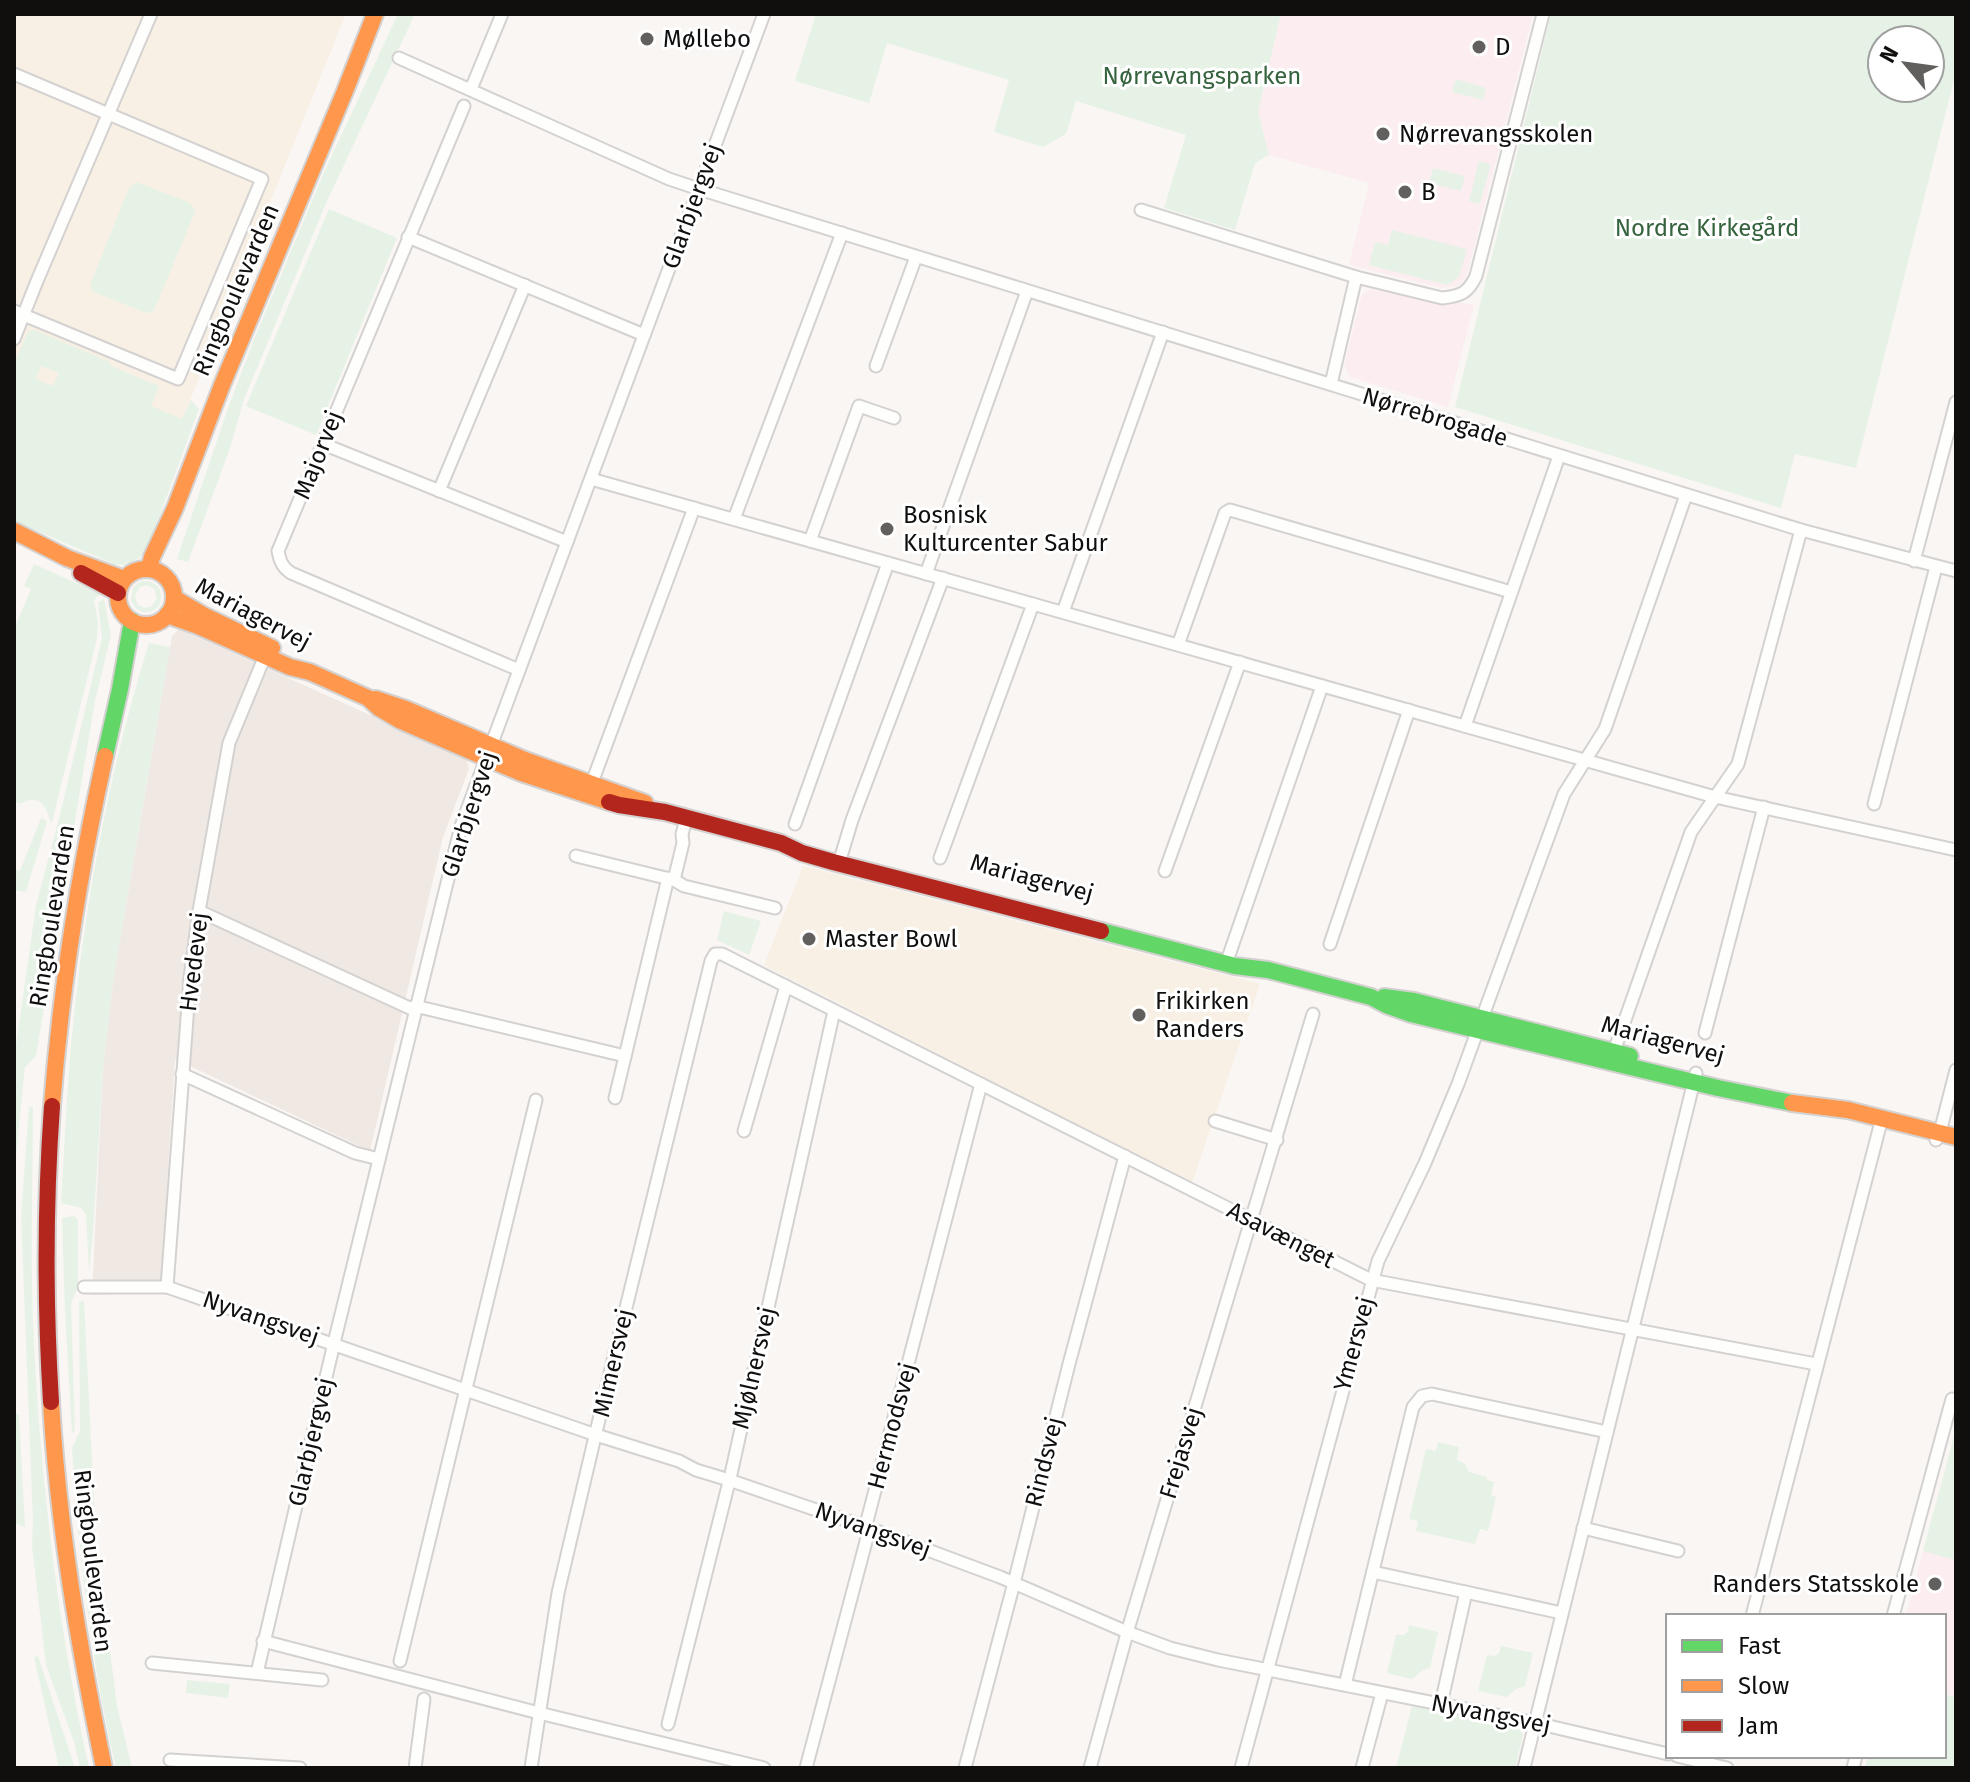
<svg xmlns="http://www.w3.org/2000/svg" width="1970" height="1782" font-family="'Fira Sans',sans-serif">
<rect width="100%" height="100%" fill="#f9f6f4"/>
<g fill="#f8f0e4">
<path d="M 14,14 L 346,14 L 151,497 L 14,519 Z"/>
<path d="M 803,866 L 1260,984 L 1192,1183 L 764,965 Z"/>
</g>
<path fill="#efe8e3" d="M 179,629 L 466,758 L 469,769 L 443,837 L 370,1151 L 175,1059 L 160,1292 L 92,1295 L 103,1068 L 113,981 L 172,636 Z"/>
<g fill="#fcedf1">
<path d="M 1281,14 L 1533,14 L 1468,271 L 1462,282 L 1457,286 L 1442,288 L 1349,265 L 1369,183 L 1269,155 L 1258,112 Z"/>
<path d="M 1370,289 L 1392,294 L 1393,291 L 1474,305 L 1448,407 L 1350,377 L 1344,366 L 1362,294 Z"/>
<path d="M 1956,1429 L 1956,1768 L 1865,1768 L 1868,1756 L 1944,1756 L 1944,1616 L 1906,1616 Z"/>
</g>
<g fill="#e7f2e6" fill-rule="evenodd">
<path d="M 398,14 L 415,14 L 327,201 L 244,399 L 230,448 L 188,562 L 177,559 L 228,408 L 253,342 L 324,172 Z"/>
<path d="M 816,14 L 1281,14 L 1258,112 L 1269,155 L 1255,163 L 1235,230 L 1164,208 L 1186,135 L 1076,101 L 1066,134 L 1043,147 L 994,132 L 1009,80 L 887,43 L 869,103 L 795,81 Z"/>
<path d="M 1551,14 L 1956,14 L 1956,72 L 1856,468 L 1795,454 L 1781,508 L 1455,407 ZM 1882,40 L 1930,40 L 1930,88 L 1882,88 Z"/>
<path d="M 1456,79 L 1486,88 L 1483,100 L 1452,92 Z"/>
<path d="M 1479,161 L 1491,164 L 1480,204 L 1469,201 Z"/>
<path d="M 1433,168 L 1465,176 L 1461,191 L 1429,183 Z"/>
<path d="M 136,182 L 188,202 L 194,208 L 195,212 L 155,308 L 152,312 L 147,313 L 93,292 L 90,285 L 129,188 Z"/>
<path d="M 329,209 L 397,238 L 316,435 L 246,406 Z"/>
<path d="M 1392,230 L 1467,249 L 1459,277 L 1447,285 L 1369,265 L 1375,242 L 1388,245 Z"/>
<path d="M 34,330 L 110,362 L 109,365 L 159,386 L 151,406 L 182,419 L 191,400 L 199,409 L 147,550 C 140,560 126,567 114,564 L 14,521 L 14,363 L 27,334 L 29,331 ZM 41,366 L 59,373 L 53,386 L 36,379 Z"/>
<path d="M 34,564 L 100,594 L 94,600 L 98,622 L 97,638 L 52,822 L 50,821 C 48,806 37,792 21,804 L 14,801 L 14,629 L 31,589 L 24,586 Z"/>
<path d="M 142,581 C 158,580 165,592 159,606 C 149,616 136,614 131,600 L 133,587 ZM 147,585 L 154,589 L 157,598 L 152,606 L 145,608 L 138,605 L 135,596 L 140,587 Z"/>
<path d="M 104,599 L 111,635 L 95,701 L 36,1056 L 25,1067 L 14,1178 L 14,1059 L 36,905 L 60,815 L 102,638 L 98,603 Z"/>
<path d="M 149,643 L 170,647 L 113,981 L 103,1068 L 93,1233 L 89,1273 L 86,1215 L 81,1208 L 61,1203 C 64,1155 66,1106 70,1057 C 82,918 107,777 149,643 Z"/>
<path d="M 41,818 L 47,821 L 26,892 L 14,890 L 14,869 L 20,871 Z"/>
<path d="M 724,911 L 761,921 L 749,955 L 717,940 Z"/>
<path d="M 29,1107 L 33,1107 C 33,1178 30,1250 33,1321 C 39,1471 57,1621 89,1768 L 80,1768 L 74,1742 L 46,1665 L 32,1546 L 33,1522 L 21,1216 Z"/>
<path d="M 74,1216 L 78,1220 L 78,1286 L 71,1304 L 75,1430 L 72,1433 L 65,1311 L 62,1218 Z"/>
<path d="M 84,1301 L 96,1539 L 117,1706 L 132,1768 L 116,1768 C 91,1662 79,1556 72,1448 L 80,1431 L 79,1302 Z"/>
<path d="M 14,1414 L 19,1414 L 25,1527 L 15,1523 Z"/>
<path d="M 1956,1429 L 1956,1560 L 1923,1551 Z"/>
<path d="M 1438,1442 L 1459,1447 L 1457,1460 L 1465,1464 L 1469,1472 L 1487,1477 L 1486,1480 L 1494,1482 L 1491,1495 L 1496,1497 L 1488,1531 L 1480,1529 L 1475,1544 L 1416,1531 L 1418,1521 L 1409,1519 L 1426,1449 L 1436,1451 Z"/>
<path d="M 1409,1625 L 1438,1632 L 1430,1668 L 1423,1670 L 1412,1679 L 1387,1673 L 1396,1635 L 1404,1635 L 1408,1631 Z"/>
<path d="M 1501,1646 L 1533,1653 L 1525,1686 L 1516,1689 L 1507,1697 L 1478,1691 L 1487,1655 L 1495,1656 L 1499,1653 Z"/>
<path d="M 38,1656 L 75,1768 L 59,1768 L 34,1657 Z"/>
<path d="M 187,1680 L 230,1684 L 228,1698 L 186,1693 Z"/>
<path d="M 1944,1694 L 1956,1697 L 1956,1768 L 1865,1768 L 1868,1756 L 1944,1756 Z"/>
<path d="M 1412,1706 L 1518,1728 L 1523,1735 L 1515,1768 L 1396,1768 Z"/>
</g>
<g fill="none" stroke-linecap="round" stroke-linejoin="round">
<defs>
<g id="street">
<path d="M 399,58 L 669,179 L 699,189 L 1801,530 L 1956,571"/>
<path d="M 14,74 L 262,179 L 178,379 L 14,311"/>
<path d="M 471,89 L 502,14"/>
<path d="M 464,106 L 278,551 C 280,561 282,567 291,573 L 519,670"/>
<path d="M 1141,210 L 1356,277"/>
<path d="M 408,237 L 644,335"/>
<path d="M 14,339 L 37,281 L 151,14"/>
<path d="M 876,366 L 916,257"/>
<path d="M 1331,384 L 1356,277 L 1442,298 C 1461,296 1468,293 1476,276 L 1543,14"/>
<path d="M 323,444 L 567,542"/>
<path d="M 591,479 L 1715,797 L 1956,850"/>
<path d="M 439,491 L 525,285"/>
<path d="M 734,519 L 842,233"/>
<path d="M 810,541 L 859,406 L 894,418"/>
<path d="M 1914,561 L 1956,402"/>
<path d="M 926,574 L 1027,291"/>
<path d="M 1063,612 L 1163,332"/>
<path d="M 1178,645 L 1225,513 L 1230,510 L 1511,592"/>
<path d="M 1465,726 L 1559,456"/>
<path d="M 590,788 L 694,508"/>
<path d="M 1874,804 L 1936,567"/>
<path d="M 795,824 L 888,563"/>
<path d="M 576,856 L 674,880 L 684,886 L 775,908"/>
<path d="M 940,858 L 1033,604"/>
<path d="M 839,863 L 852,820 L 943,578"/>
<path d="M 1165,871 L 1240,662"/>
<path d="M 674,880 L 683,843 L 682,834 L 684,827"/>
<path d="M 199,911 L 414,1010"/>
<path d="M 1330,944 L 1409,710"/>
<path d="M 1226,964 L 1322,686"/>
<path d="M 415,1006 L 625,1056"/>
<path d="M 1705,1033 L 1764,807"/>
<path d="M 1612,1057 L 1691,832 L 1738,764 L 1801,530"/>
<path d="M 182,1074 L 355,1153 L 379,1159"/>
<path d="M 615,1098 L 668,878"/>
<path d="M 1215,1121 L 1277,1140"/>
<path d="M 744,1131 L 786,986"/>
<path d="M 1936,1140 L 1940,1132 L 1956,1070"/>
<path d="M 84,1287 L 167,1287 L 596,1435 L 679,1461 L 696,1470 L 729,1480 L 866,1527 L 1000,1577 L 1127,1632 L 1170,1648 L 1218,1660 L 1536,1723 L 1668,1754"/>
<path d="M 167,1287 L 190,978 L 199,911 L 229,743 L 267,651"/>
<path d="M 1583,1528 L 1678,1551"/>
<path d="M 1373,1572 L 1562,1613"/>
<path d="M 1752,1616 L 1882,1118"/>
<path d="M 1893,1616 L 1952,1399"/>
<path d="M 263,1641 L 539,1713 L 764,1768"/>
<path d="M 400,1661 L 536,1100"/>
<path d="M 152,1663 L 322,1680"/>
<path d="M 257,1673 L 334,1343 L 461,826 L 764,14"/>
<path d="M 1345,1685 L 1413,1407 L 1422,1396 L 1432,1394 L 1607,1432"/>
<path d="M 1441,1704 L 1466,1592"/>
<path d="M 668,1724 L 731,1474 L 834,1011"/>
<path d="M 1677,1756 L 1727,1768"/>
<path d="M 170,1760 L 300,1768"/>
<path d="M 415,1768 L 424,1699"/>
<path d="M 531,1768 L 558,1593 L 610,1373 L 711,961 L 715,954 L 722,954 L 1371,1280 L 1816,1364"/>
<path d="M 806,1768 L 868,1534 L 866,1527 L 867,1521 L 981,1084"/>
<path d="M 965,1768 L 1014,1583 L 1069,1364 L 1125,1156"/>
<path d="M 1090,1768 L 1129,1626 L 1313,1014"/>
<path d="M 1241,1768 L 1378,1261 L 1425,1163 L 1458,1084 L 1564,794 L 1605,729 L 1686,495"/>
<path d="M 1362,1768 L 1382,1693"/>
<path d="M 1524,1768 L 1696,1073"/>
<path d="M 1853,1768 L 1856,1756"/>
</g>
<g id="fast">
<path d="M 105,756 L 120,689 L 132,621"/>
<path d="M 1101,931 L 1235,966 L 1268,970 L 1371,997 L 1386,1005 L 1411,1014 L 1718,1088 L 1792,1103"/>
<path d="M 1384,997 L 1414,1001 L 1630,1056"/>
</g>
<g id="slow">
<path d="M 14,531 L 67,558 L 124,579"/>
<path d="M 149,569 L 152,557 L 175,508 L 222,385 L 345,91 L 375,14"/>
<circle cx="146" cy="597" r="28"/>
<path d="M 174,598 L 203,615 L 272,648"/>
<path d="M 167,615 L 198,626 L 290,667 L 310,672 L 368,698 L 379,708 L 401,721 L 521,773 L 609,802"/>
<path d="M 376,699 L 406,709 L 525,760 L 645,803"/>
<path d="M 1792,1103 L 1848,1110 L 1956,1137"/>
<path d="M 52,1106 C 61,987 79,872 105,756"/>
<path d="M 51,1402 C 58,1526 79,1647 104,1768"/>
</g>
<g id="jam">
<path d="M 81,573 L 118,593"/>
<path d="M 609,802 L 619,805 L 665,812 L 781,843 L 802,853 L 833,862 L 1101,931"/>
<path d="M 51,1402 C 45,1304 45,1204 52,1106"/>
</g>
</defs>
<use href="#street" stroke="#d4d2d1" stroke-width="15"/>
<use href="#fast" stroke="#d4d2d1" stroke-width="20"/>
<use href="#slow" stroke="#d4d2d1" stroke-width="20"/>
<use href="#jam" stroke="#d4d2d1" stroke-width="20"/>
<use href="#street" stroke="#fefefd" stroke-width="11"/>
<use href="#fast" stroke="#63d668" stroke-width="16"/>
<use href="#slow" stroke="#ff974d" stroke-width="16"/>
<use href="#jam" stroke="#b3261e" stroke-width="16"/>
</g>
<g fill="#62605e" stroke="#fff" stroke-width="3">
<circle cx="647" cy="39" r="8"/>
<circle cx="1479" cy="47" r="8"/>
<circle cx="1383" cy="134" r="8"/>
<circle cx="1405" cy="192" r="8"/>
<circle cx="887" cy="529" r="8"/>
<circle cx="809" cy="939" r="8"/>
<circle cx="1139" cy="1015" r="8"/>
<circle cx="1935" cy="1584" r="8"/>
</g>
<g text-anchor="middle" stroke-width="6" stroke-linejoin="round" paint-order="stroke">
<g font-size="24" fill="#100f0e" stroke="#fff" text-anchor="start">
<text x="663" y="47">Møllebo</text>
<text x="1495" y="55">D</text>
<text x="1399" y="142">Nørrevangsskolen</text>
<text x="1421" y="200">B</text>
<text x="903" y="523">Bosnisk<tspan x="903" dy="28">Kulturcenter Sabur</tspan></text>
<text x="825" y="947">Master Bowl</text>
<text x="1155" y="1009">Frikirken<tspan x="1155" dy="28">Randers</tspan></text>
<text x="1919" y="1592" text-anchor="end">Randers Statsskole</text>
</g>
<g font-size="24" fill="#35633d" stroke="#fff">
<text x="1202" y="84">Nørrevangsparken</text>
<text x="1707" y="236">Nordre Kirkegård</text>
</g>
<g font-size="24" fill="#100f0e" stroke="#fff">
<text transform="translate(692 206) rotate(-70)" y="8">Glarbjergvej</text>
<text transform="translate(236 290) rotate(-67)" y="8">Ringboulevarden</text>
<text transform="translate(1435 417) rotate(17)" y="8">Nørrebrogade</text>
<text transform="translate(318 455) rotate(-68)" y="8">Majorvej</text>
<text transform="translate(253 614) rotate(28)" y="8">Mariagervej</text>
<text transform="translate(469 814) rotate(-72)" y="8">Glarbjergvej</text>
<text transform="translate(1032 878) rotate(15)" y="8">Mariagervej</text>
<text transform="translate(52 916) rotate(-81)" y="8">Ringboulevarden</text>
<text transform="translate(194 962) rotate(-83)" y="8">Hvedevej</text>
<text transform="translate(1663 1040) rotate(15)" y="8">Mariagervej</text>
<text transform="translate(1281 1235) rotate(27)" y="8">Asavænget</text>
<text transform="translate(261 1318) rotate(19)" y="8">Nyvangsvej</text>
<text transform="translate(1354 1344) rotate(-75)" y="8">Ymersvej</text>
<text transform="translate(613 1363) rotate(-77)" y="8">Mimersvej</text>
<text transform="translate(754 1368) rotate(-77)" y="8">Mjølnersvej</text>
<text transform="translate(892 1426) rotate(-75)" y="8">Hermodsvej</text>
<text transform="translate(311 1442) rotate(-77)" y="8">Glarbjergvej</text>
<text transform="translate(1181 1453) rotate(-73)" y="8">Frejasvej</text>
<text transform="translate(1044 1462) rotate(-76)" y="8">Rindsvej</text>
<text transform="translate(873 1530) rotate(20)" y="8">Nyvangsvej</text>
<text transform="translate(93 1561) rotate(83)" y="8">Ringboulevarden</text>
<text transform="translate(1491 1714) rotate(11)" y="8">Nyvangsvej</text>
</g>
</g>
<rect width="1970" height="1782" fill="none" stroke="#100f0e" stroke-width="32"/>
<rect x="1666" y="1614" width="280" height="144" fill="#ffffff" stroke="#9f9f9f" stroke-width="2"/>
<rect x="1682" y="1640" width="40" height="12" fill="#63d668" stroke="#9f9f9f" stroke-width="2"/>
<text x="1738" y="1654" font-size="24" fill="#100f0e">Fast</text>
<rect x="1682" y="1680" width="40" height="12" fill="#ff974d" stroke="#9f9f9f" stroke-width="2"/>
<text x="1738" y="1694" font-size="24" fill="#100f0e">Slow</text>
<rect x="1682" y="1720" width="40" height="12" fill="#b3261e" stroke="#9f9f9f" stroke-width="2"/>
<text x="1738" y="1734" font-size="24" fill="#100f0e">Jam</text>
<g transform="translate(1906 64) rotate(299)"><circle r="38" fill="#ffffff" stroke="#9f9f9f" stroke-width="2"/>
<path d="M0-6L14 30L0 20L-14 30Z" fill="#62605e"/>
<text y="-12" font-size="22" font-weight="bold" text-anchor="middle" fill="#100f0e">N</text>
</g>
</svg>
